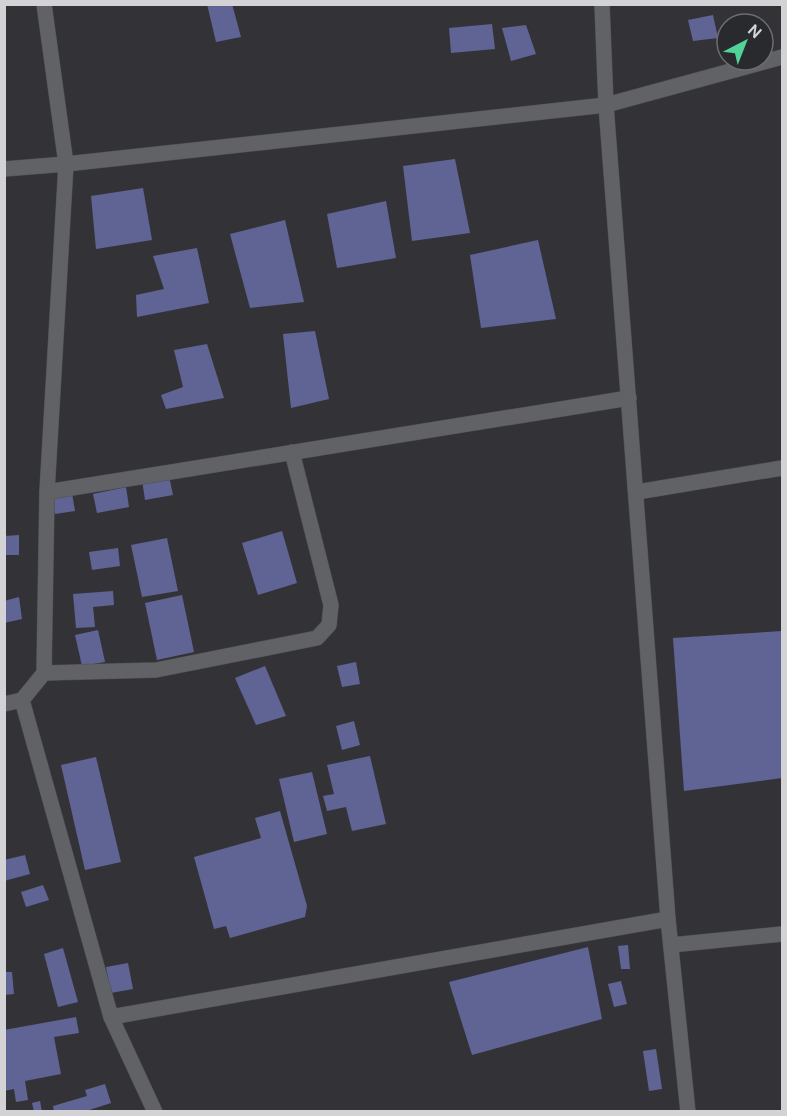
<svg xmlns="http://www.w3.org/2000/svg" width="787" height="1116" font-family="'DM Sans',sans-serif">
<rect width="100%" height="100%" fill="#333337"/>
<g fill="#5f6495">
<path d="M 207,4 L 232,4 L 241,37 L 216,42 Z"/>
<path d="M 713,15 L 718,38 L 693,41 L 688,20 Z"/>
<path d="M 492,24 L 495,49 L 451,53 L 449,28 Z"/>
<path d="M 526,25 L 536,54 L 511,61 L 502,28 Z"/>
<path d="M 455,159 L 470,233 L 412,241 L 403,166 Z"/>
<path d="M 143,188 L 152,240 L 96,249 L 91,196 Z"/>
<path d="M 386,201 L 396,258 L 337,268 L 327,214 Z"/>
<path d="M 285,220 L 304,302 L 250,308 L 230,234 Z"/>
<path d="M 538,240 L 556,319 L 481,328 L 470,255 Z"/>
<path d="M 197,248 L 209,303 L 137,317 L 136,295 L 164,289 L 153,256 Z"/>
<path d="M 315,331 L 329,399 L 291,408 L 283,334 Z"/>
<path d="M 207,344 L 224,398 L 166,409 L 161,395 L 183,387 L 174,350 Z"/>
<path d="M 169,476 L 173,495 L 145,500 L 142,480 Z"/>
<path d="M 126,487 L 129,507 L 97,513 L 93,494 Z"/>
<path d="M 72,493 L 75,511 L 55,514 L 52,496 Z"/>
<path d="M 282,531 L 297,583 L 258,595 L 242,543 Z"/>
<path d="M 19,535 L 19,555 L 4,555 L 4,536 Z"/>
<path d="M 167,538 L 178,591 L 142,597 L 131,545 Z"/>
<path d="M 118,548 L 120,566 L 92,570 L 89,552 Z"/>
<path d="M 113,591 L 114,605 L 93,607 L 95,627 L 76,628 L 73,594 Z"/>
<path d="M 182,595 L 194,652 L 157,660 L 145,603 Z"/>
<path d="M 19,597 L 22,619 L 4,623 L 4,601 Z"/>
<path d="M 98,630 L 105,662 L 82,666 L 75,635 Z"/>
<path d="M 782,631 L 782,778 L 684,791 L 673,638 Z"/>
<path d="M 356,662 L 360,684 L 342,687 L 337,666 Z"/>
<path d="M 265,666 L 286,716 L 256,725 L 235,678 Z"/>
<path d="M 354,721 L 360,745 L 342,750 L 336,726 Z"/>
<path d="M 370,756 L 386,824 L 352,831 L 346,807 L 327,811 L 323,796 L 334,794 L 327,765 Z"/>
<path d="M 96,757 L 121,862 L 85,870 L 61,765 Z"/>
<path d="M 312,772 L 327,834 L 294,842 L 279,779 Z"/>
<path d="M 280,811 L 307,906 L 305,917 L 230,938 L 226,926 L 214,929 L 194,857 L 261,838 L 255,818 Z"/>
<path d="M 25,855 L 30,874 L 4,881 L 4,860 Z"/>
<path d="M 43,885 L 49,900 L 26,907 L 21,892 Z"/>
<path d="M 628,945 L 630,969 L 621,969 L 618,946 Z"/>
<path d="M 588,947 L 602,1019 L 472,1055 L 449,982 Z"/>
<path d="M 63,948 L 78,1002 L 58,1007 L 44,954 Z"/>
<path d="M 128,963 L 133,989 L 111,993 L 106,967 Z"/>
<path d="M 4,972 L 12,972 L 14,994 L 4,995 Z"/>
<path d="M 621,981 L 627,1004 L 614,1007 L 608,984 Z"/>
<path d="M 76,1017 L 79,1033 L 54,1037 L 61,1074 L 25,1081 L 28,1100 L 16,1102 L 14,1089 L 4,1091 L 4,1030 Z"/>
<path d="M 656,1049 L 662,1089 L 649,1091 L 643,1051 Z"/>
<path d="M 105,1084 L 111,1103 L 83,1112 L 54,1112 L 53,1106 L 87,1096 L 85,1090 Z"/>
<path d="M 40,1101 L 42,1112 L 34,1112 L 32,1103 Z"/>
</g>
<g fill="none" stroke-linecap="round" stroke-linejoin="round">
<defs>
<g id="street">
<path d="M 44,4 L 66,164 L 606,105 L 782,57"/>
<path d="M 602,4 L 606,105 L 668,919 L 688,1112"/>
<path d="M 4,169 L 66,164 L 47,492 L 44,673 L 22,700 L 111,1017 L 155,1112"/>
<path d="M 47,492 L 629,398"/>
<path d="M 637,492 L 782,468"/>
<path d="M 44,673 L 156,670 L 317,638 L 329,625 L 331,605 L 292,452"/>
<path d="M 4,704 L 22,700"/>
<path d="M 671,945 L 782,934"/>
<path d="M 111,1017 L 668,919"/>
</g>
</defs>
<use href="#street" stroke="#4f4f52" stroke-width="16"/>
<use href="#street" stroke="#616266" stroke-width="15"/>
</g>
<rect width="787" height="1116" fill="none" stroke="#d3d3d6" stroke-width="12"/>
<g transform="translate(745 42) rotate(42)"><circle r="28" fill="#292a2d" stroke="#6d6e71" stroke-width="1.5"/>
<path d="M0-4.5L10 22L0 15L-10 22Z" fill="#51d398"/>
<text y="-9" font-size="16" font-weight="bold" text-anchor="middle" fill="#d3d3d6">N</text>
</g>
</svg>
